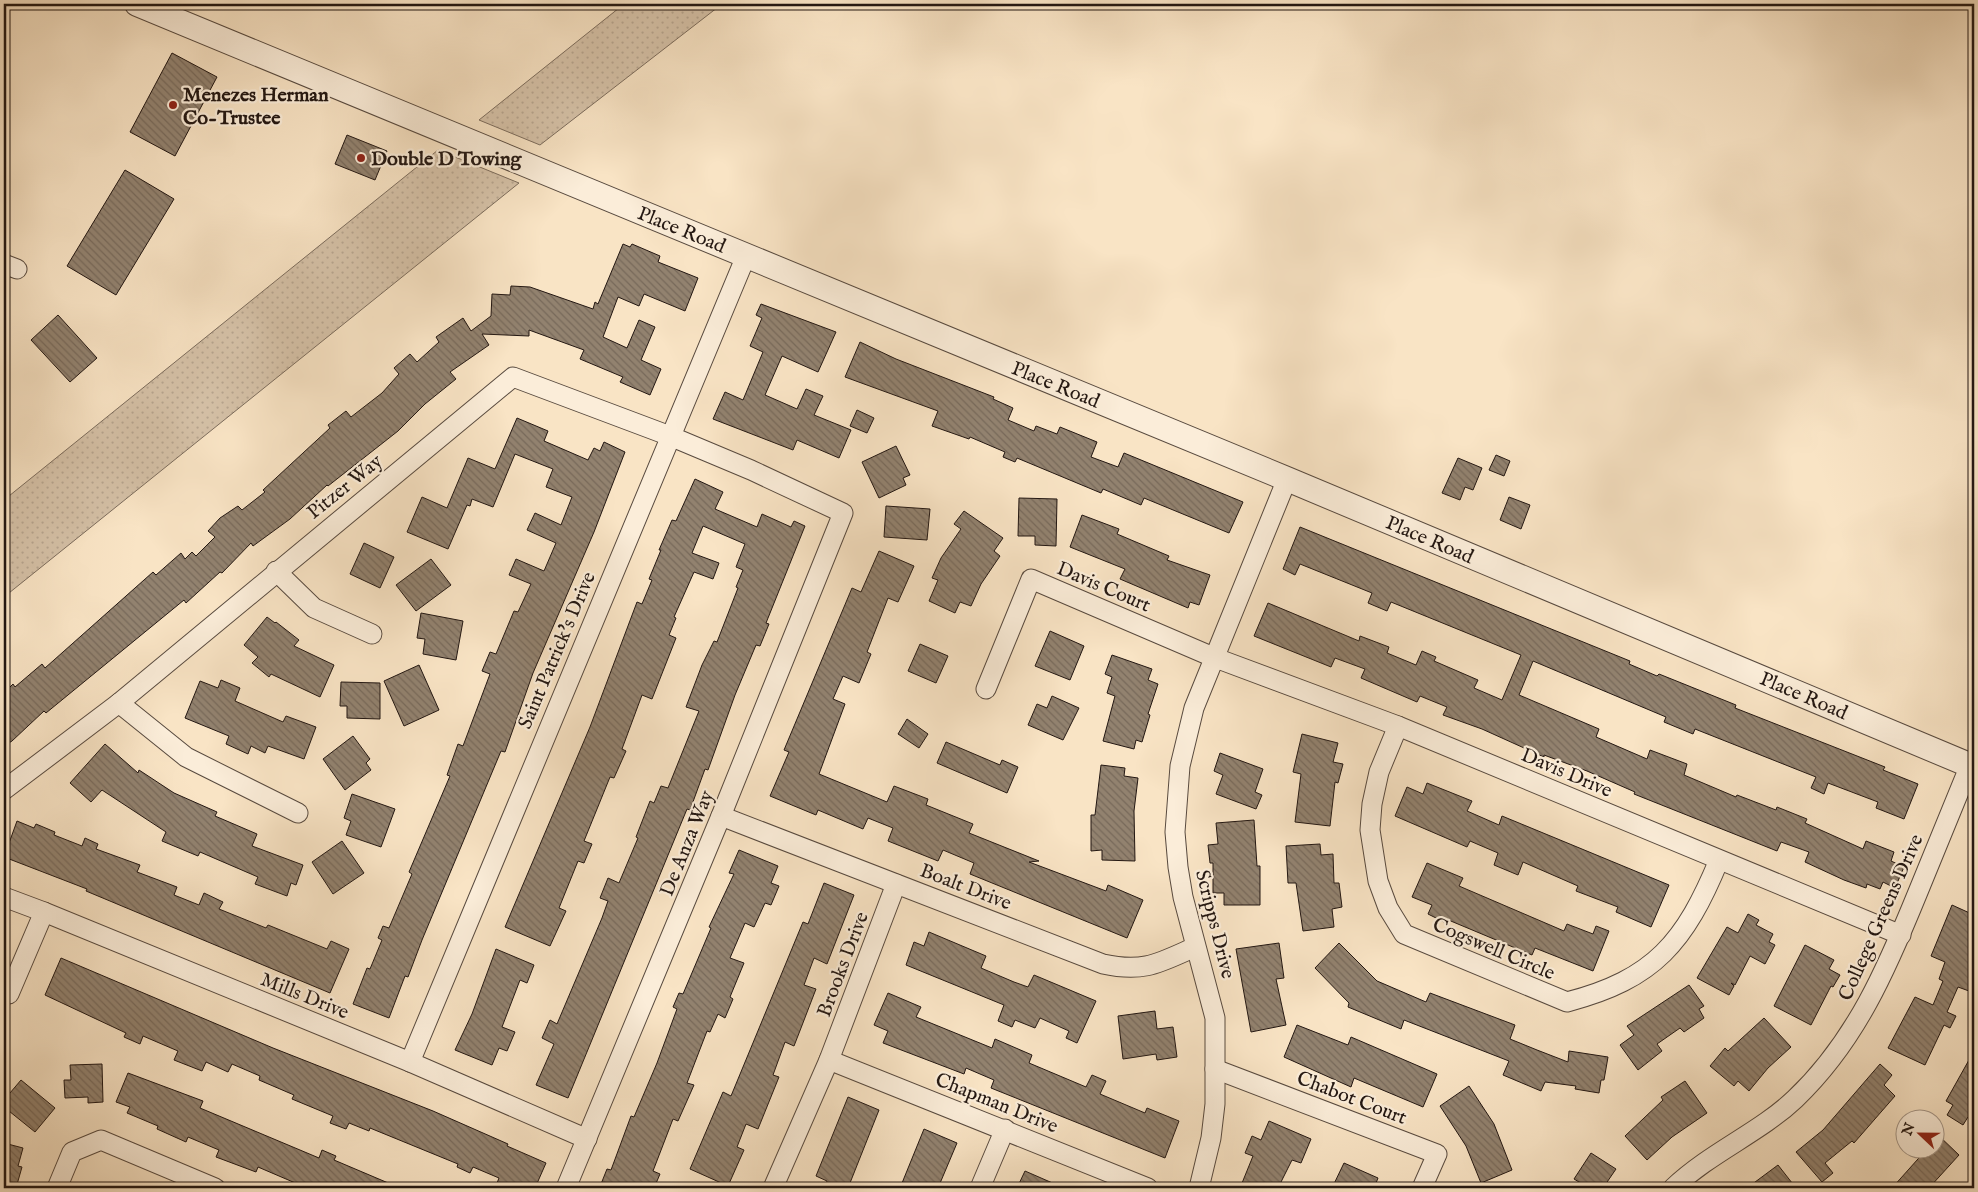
<svg xmlns="http://www.w3.org/2000/svg" width="1978" height="1192" font-family="'IM FELL English',serif">
<defs>
<pattern id="grass-dots" width="8" height="8" patternUnits="userSpaceOnUse" patternTransform="scale(1.25)"><rect width="8" height="8" fill="#d5c1a7"/><path d="M2 2h.1M6 6h.1" fill="none" stroke="#b7a58f" stroke-width="1.8" stroke-linecap="round"/></pattern>
<pattern id="building-back-hatch" width="6" height="6" patternUnits="userSpaceOnUse" patternTransform="scale(1.25)"><rect width="6" height="6" fill="#92826f"/><path d="M-1 5l2 2M0 0l6 6M5-1l2 2" fill="none" stroke="#77695a"/></pattern>
</defs>
<rect width="100%" height="100%" fill="#f9e4c5"/>
<filter id="stains"><feTurbulence type="fractalNoise" baseFrequency=".004" numOctaves="4"/><feColorMatrix values="0 0 0 0 .2 0 0 0 0 .09 0 0 0 0 .02 0 0 0 .5 -.17"/></filter>
<radialGradient id="worn" r=".72"><stop offset=".6" stop-color="#630" stop-opacity="0"/><stop offset="1" stop-color="#630" stop-opacity=".3"/></radialGradient>
<g fill="url(#grass-dots)" stroke="#7c6c5c">
<path d="M 624,4 L 722,4 L 540,145 L 479,120 Z"/>
<path d="M 438,150 L 519,183 L 4,597 L 4,500 Z"/>
</g>
<g fill="url(#building-back-hatch)" stroke="#231712">
<path d="M 172,53 L 217,77 L 175,156 L 130,132 Z"/>
<path d="M 347,135 L 387,151 L 375,180 L 335,164 Z"/>
<path d="M 125,170 L 174,199 L 116,295 L 67,266 Z"/>
<path d="M 623,244 L 630,247 L 632,244 L 660,256 L 658,262 L 698,278 L 685,311 L 644,294 L 639,306 L 618,297 L 603,337 L 627,348 L 639,320 L 655,327 L 641,360 L 661,369 L 650,395 L 620,382 L 623,377 L 580,359 L 584,350 L 529,330 L 529,336 L 482,334 L 489,345 L 450,372 L 456,379 L 425,404 L 398,431 L 328,486 L 327,485 L 290,519 L 253,546 L 251,543 L 222,573 L 220,572 L 186,603 L 184,600 L 46,713 L 44,711 L 12,741 L 4,746 L 4,693 L 13,684 L 15,687 L 42,664 L 45,668 L 153,572 L 156,575 L 181,553 L 185,559 L 192,552 L 196,556 L 215,537 L 208,531 L 220,518 L 238,506 L 242,510 L 265,492 L 263,490 L 330,428 L 328,425 L 346,411 L 351,417 L 382,393 L 399,374 L 394,368 L 410,354 L 417,362 L 439,342 L 436,337 L 463,318 L 471,331 L 491,316 L 492,294 L 510,295 L 511,286 L 530,287 L 593,309 L 595,302 L 598,304 Z"/>
<path d="M 761,304 L 836,332 L 818,372 L 782,356 L 765,395 L 797,409 L 806,389 L 823,396 L 814,415 L 851,430 L 839,458 L 797,440 L 793,450 L 713,419 L 725,392 L 743,400 L 763,352 L 750,346 L 762,318 L 756,315 Z"/>
<path d="M 58,315 L 97,358 L 70,382 L 31,340 Z"/>
<path d="M 860,342 L 896,359 L 994,397 L 993,399 L 1013,408 L 1008,420 L 1034,431 L 1036,426 L 1057,434 L 1060,427 L 1097,442 L 1091,457 L 1118,467 L 1124,453 L 1243,502 L 1229,533 L 1144,498 L 1141,505 L 1103,489 L 1101,493 L 1017,458 L 1015,462 L 1003,457 L 1005,452 L 970,437 L 969,439 L 932,426 L 938,411 L 845,377 Z"/>
<path d="M 857,410 L 874,418 L 867,433 L 850,426 Z"/>
<path d="M 517,418 L 548,431 L 544,441 L 588,460 L 594,448 L 600,451 L 604,442 L 625,452 L 594,532 L 533,673 L 505,752 L 501,751 L 422,940 L 408,977 L 405,976 L 389,1018 L 353,1004 L 367,968 L 370,969 L 382,940 L 378,938 L 383,926 L 389,928 L 412,874 L 409,872 L 450,776 L 447,775 L 458,744 L 463,746 L 490,674 L 482,671 L 490,652 L 496,654 L 514,611 L 518,612 L 531,584 L 509,575 L 516,559 L 544,571 L 556,543 L 527,530 L 535,513 L 561,525 L 572,497 L 546,487 L 553,469 L 515,454 L 493,507 L 472,499 L 470,506 L 467,505 L 448,549 L 407,532 L 422,497 L 447,508 L 468,458 L 495,469 Z"/>
<path d="M 896,446 L 910,475 L 903,478 L 906,485 L 879,498 L 862,462 Z"/>
<path d="M 1496,455 L 1510,461 L 1504,476 L 1489,470 Z"/>
<path d="M 1458,458 L 1482,468 L 1473,490 L 1465,487 L 1460,500 L 1442,493 Z"/>
<path d="M 695,479 L 723,492 L 715,509 L 757,527 L 762,514 L 791,527 L 794,521 L 805,526 L 766,623 L 769,624 L 760,646 L 756,645 L 735,695 L 708,770 L 705,769 L 690,810 L 687,809 L 568,1098 L 536,1085 L 554,1044 L 542,1038 L 550,1020 L 557,1024 L 602,918 L 608,901 L 600,898 L 608,878 L 619,883 L 638,838 L 636,837 L 650,801 L 654,803 L 661,786 L 668,788 L 699,711 L 686,707 L 702,665 L 714,641 L 717,642 L 738,588 L 736,587 L 743,570 L 736,567 L 745,544 L 703,526 L 692,553 L 719,563 L 713,579 L 694,572 L 674,617 L 676,618 L 669,635 L 676,638 L 652,699 L 642,695 L 622,749 L 626,751 L 614,778 L 610,777 L 584,841 L 592,844 L 584,863 L 578,861 L 559,908 L 566,911 L 550,946 L 505,927 L 590,727 L 637,602 L 642,604 L 652,580 L 649,579 L 661,550 L 659,550 L 672,520 L 676,521 Z"/>
<path d="M 1509,497 L 1530,505 L 1521,529 L 1500,520 Z"/>
<path d="M 1019,498 L 1057,499 L 1056,546 L 1035,545 L 1035,536 L 1018,536 Z"/>
<path d="M 886,506 L 930,509 L 927,540 L 884,537 Z"/>
<path d="M 964,511 L 1003,538 L 994,551 L 1000,556 L 981,584 L 971,606 L 960,602 L 955,613 L 929,601 L 938,580 L 932,578 L 941,558 L 961,529 L 954,524 Z"/>
<path d="M 1082,515 L 1119,529 L 1117,534 L 1169,556 L 1167,560 L 1210,575 L 1199,605 L 1190,602 L 1188,608 L 1120,579 L 1125,569 L 1070,547 Z"/>
<path d="M 1300,527 L 1630,661 L 1629,664 L 1657,676 L 1659,674 L 1736,705 L 1735,708 L 1885,767 L 1883,770 L 1918,784 L 1904,819 L 1876,808 L 1878,802 L 1828,783 L 1824,794 L 1811,788 L 1816,777 L 1695,729 L 1693,734 L 1664,722 L 1666,717 L 1533,661 L 1519,695 L 1599,729 L 1596,737 L 1647,759 L 1650,750 L 1687,764 L 1684,775 L 1736,797 L 1737,795 L 1776,810 L 1777,807 L 1807,819 L 1805,823 L 1863,849 L 1866,841 L 1894,852 L 1891,861 L 1904,867 L 1895,888 L 1883,882 L 1880,889 L 1867,884 L 1866,888 L 1844,880 L 1805,862 L 1809,852 L 1781,842 L 1777,851 L 1762,845 L 1634,794 L 1635,792 L 1587,771 L 1544,755 L 1544,757 L 1482,729 L 1443,715 L 1447,707 L 1420,696 L 1417,702 L 1361,678 L 1365,669 L 1335,658 L 1331,667 L 1254,636 L 1268,603 L 1359,641 L 1360,636 L 1389,647 L 1387,653 L 1416,665 L 1422,651 L 1436,657 L 1434,661 L 1478,680 L 1474,688 L 1502,700 L 1521,655 L 1391,602 L 1387,611 L 1368,603 L 1372,593 L 1300,564 L 1295,575 L 1283,569 Z"/>
<path d="M 364,543 L 394,557 L 380,588 L 350,574 Z"/>
<path d="M 879,551 L 914,566 L 898,602 L 888,598 L 867,652 L 871,654 L 859,683 L 843,676 L 833,699 L 845,704 L 819,774 L 887,802 L 894,786 L 928,799 L 926,805 L 973,824 L 969,833 L 1039,861 L 1029,862 L 1106,891 L 1108,885 L 1143,900 L 1127,938 L 970,874 L 974,863 L 943,850 L 938,861 L 888,841 L 893,828 L 868,818 L 863,829 L 818,810 L 816,815 L 770,796 L 789,752 L 784,750 L 852,588 L 861,592 Z"/>
<path d="M 431,559 L 451,585 L 416,611 L 396,585 Z"/>
<path d="M 421,613 L 463,621 L 456,660 L 423,654 L 425,639 L 417,638 Z"/>
<path d="M 267,617 L 275,623 L 276,622 L 299,640 L 294,646 L 334,665 L 320,697 L 271,674 L 269,677 L 252,663 L 258,657 L 244,645 Z"/>
<path d="M 1050,631 L 1084,646 L 1070,680 L 1035,666 Z"/>
<path d="M 920,644 L 948,656 L 936,683 L 908,671 Z"/>
<path d="M 1112,655 L 1152,669 L 1148,680 L 1158,684 L 1148,714 L 1150,715 L 1142,742 L 1136,740 L 1134,749 L 1103,741 L 1115,696 L 1107,693 L 1112,677 L 1105,674 Z"/>
<path d="M 419,665 L 439,710 L 404,726 L 384,681 Z"/>
<path d="M 221,680 L 240,688 L 235,701 L 283,722 L 286,716 L 316,727 L 304,759 L 268,746 L 265,753 L 251,746 L 248,754 L 226,744 L 229,736 L 185,718 L 200,681 L 218,688 Z"/>
<path d="M 341,682 L 380,683 L 380,719 L 347,718 L 347,706 L 340,706 Z"/>
<path d="M 1052,696 L 1079,708 L 1063,740 L 1028,725 L 1037,704 L 1047,708 Z"/>
<path d="M 907,719 L 928,734 L 919,748 L 898,734 Z"/>
<path d="M 1302,734 L 1338,743 L 1333,762 L 1343,764 L 1338,783 L 1335,782 L 1330,826 L 1295,822 L 1301,774 L 1293,772 Z"/>
<path d="M 353,736 L 370,759 L 366,763 L 371,770 L 345,790 L 323,759 Z"/>
<path d="M 946,742 L 1000,765 L 1002,760 L 1018,767 L 1007,793 L 937,763 Z"/>
<path d="M 105,744 L 138,773 L 139,770 L 174,793 L 217,812 L 215,816 L 257,834 L 252,846 L 303,865 L 296,885 L 291,883 L 287,896 L 255,884 L 258,877 L 200,852 L 198,856 L 162,841 L 166,832 L 102,790 L 91,802 L 70,783 Z"/>
<path d="M 1220,753 L 1263,769 L 1255,792 L 1262,795 L 1256,809 L 1216,794 L 1223,775 L 1214,771 Z"/>
<path d="M 1101,765 L 1125,768 L 1124,776 L 1138,778 L 1134,811 L 1135,861 L 1102,860 L 1102,850 L 1091,851 L 1091,815 L 1095,815 Z"/>
<path d="M 1427,783 L 1472,801 L 1467,811 L 1499,825 L 1502,816 L 1669,885 L 1651,927 L 1616,912 L 1618,907 L 1576,891 L 1578,886 L 1523,862 L 1518,875 L 1494,865 L 1498,853 L 1470,841 L 1467,847 L 1395,816 L 1407,787 L 1423,794 Z"/>
<path d="M 352,794 L 395,809 L 381,847 L 346,835 L 351,821 L 344,818 Z"/>
<path d="M 1254,820 L 1257,866 L 1260,866 L 1260,905 L 1224,905 L 1224,893 L 1213,893 L 1213,863 L 1210,863 L 1208,845 L 1218,844 L 1216,823 Z"/>
<path d="M 17,821 L 34,828 L 36,824 L 55,832 L 54,835 L 82,846 L 85,838 L 98,844 L 96,849 L 140,865 L 137,872 L 177,887 L 174,895 L 199,905 L 204,893 L 223,902 L 219,909 L 266,928 L 268,925 L 327,949 L 331,941 L 349,949 L 330,993 L 86,891 L 87,889 L 4,857 Z"/>
<path d="M 342,841 L 364,873 L 333,894 L 312,862 Z"/>
<path d="M 1320,844 L 1321,855 L 1333,854 L 1334,883 L 1339,883 L 1342,907 L 1332,909 L 1334,927 L 1303,931 L 1296,883 L 1288,883 L 1286,846 Z"/>
<path d="M 739,850 L 778,866 L 771,883 L 779,886 L 771,905 L 765,903 L 754,927 L 745,923 L 730,958 L 744,963 L 730,997 L 733,999 L 725,1018 L 718,1014 L 710,1032 L 707,1031 L 687,1083 L 694,1085 L 678,1121 L 673,1119 L 653,1171 L 660,1174 L 654,1188 L 611,1188 L 601,1184 L 607,1169 L 611,1170 L 631,1116 L 634,1117 L 657,1063 L 677,1009 L 673,1007 L 679,993 L 683,994 L 711,928 L 709,927 L 734,874 L 729,873 Z"/>
<path d="M 1427,863 L 1463,878 L 1459,886 L 1564,931 L 1567,924 L 1593,934 L 1596,926 L 1609,931 L 1593,971 L 1535,948 L 1532,955 L 1446,919 L 1444,922 L 1428,914 L 1432,905 L 1412,897 Z"/>
<path d="M 824,883 L 854,895 L 827,964 L 814,958 L 804,985 L 816,989 L 801,1028 L 794,1046 L 785,1042 L 773,1075 L 779,1077 L 758,1129 L 746,1124 L 737,1147 L 744,1150 L 728,1186 L 690,1169 L 723,1092 L 731,1096 L 803,922 L 808,924 Z"/>
<path d="M 1952,905 L 1974,915 L 1974,979 L 1969,991 L 1958,987 L 1947,1012 L 1956,1016 L 1950,1028 L 1944,1025 L 1925,1065 L 1888,1048 L 1915,997 L 1933,1005 L 1943,981 L 1939,979 L 1945,962 L 1931,956 Z"/>
<path d="M 1748,914 L 1759,920 L 1756,925 L 1773,934 L 1769,942 L 1775,945 L 1765,964 L 1750,956 L 1735,985 L 1731,983 L 1734,986 L 1729,995 L 1697,978 L 1727,927 L 1738,933 Z"/>
<path d="M 929,932 L 986,956 L 981,968 L 1014,982 L 1028,987 L 1034,975 L 1096,1001 L 1077,1043 L 1066,1038 L 1069,1031 L 1040,1018 L 1035,1028 L 1015,1020 L 1012,1027 L 998,1021 L 1004,1005 L 906,965 L 914,942 L 924,946 Z"/>
<path d="M 1279,943 L 1284,978 L 1276,979 L 1286,1025 L 1251,1032 L 1236,949 Z"/>
<path d="M 1339,943 L 1377,981 L 1426,1002 L 1430,993 L 1515,1025 L 1510,1039 L 1537,1050 L 1568,1062 L 1569,1051 L 1608,1057 L 1604,1080 L 1601,1080 L 1599,1093 L 1575,1089 L 1576,1086 L 1545,1082 L 1541,1091 L 1503,1075 L 1509,1061 L 1404,1020 L 1401,1029 L 1348,1007 L 1349,1003 L 1315,968 Z"/>
<path d="M 1805,945 L 1834,960 L 1829,969 L 1840,975 L 1833,987 L 1831,986 L 1811,1025 L 1774,1006 Z"/>
<path d="M 496,949 L 534,965 L 527,983 L 520,980 L 502,1027 L 515,1032 L 507,1051 L 499,1048 L 492,1065 L 455,1050 L 472,1014 Z"/>
<path d="M 61,958 L 273,1048 L 433,1111 L 508,1144 L 507,1146 L 546,1163 L 535,1188 L 495,1188 L 499,1178 L 473,1167 L 470,1173 L 457,1167 L 458,1164 L 370,1128 L 369,1131 L 349,1123 L 346,1129 L 330,1123 L 333,1116 L 292,1099 L 294,1095 L 259,1080 L 260,1076 L 232,1064 L 228,1072 L 206,1062 L 202,1071 L 174,1060 L 178,1051 L 143,1036 L 140,1044 L 124,1037 L 126,1033 L 45,995 Z"/>
<path d="M 1689,985 L 1704,1006 L 1699,1009 L 1704,1018 L 1684,1032 L 1680,1028 L 1657,1044 L 1662,1051 L 1638,1070 L 1620,1045 L 1634,1035 L 1627,1026 Z"/>
<path d="M 888,993 L 921,1007 L 916,1017 L 992,1048 L 995,1039 L 1032,1055 L 1029,1063 L 1086,1087 L 1092,1075 L 1106,1081 L 1100,1094 L 1145,1113 L 1147,1108 L 1179,1121 L 1165,1158 L 991,1088 L 994,1080 L 966,1068 L 964,1074 L 883,1043 L 888,1031 L 874,1025 Z"/>
<path d="M 1155,1011 L 1157,1029 L 1173,1027 L 1177,1057 L 1157,1060 L 1156,1054 L 1123,1059 L 1118,1016 Z"/>
<path d="M 1764,1018 L 1791,1047 L 1768,1068 L 1749,1091 L 1738,1081 L 1734,1086 L 1710,1066 L 1725,1048 L 1728,1051 Z"/>
<path d="M 1297,1025 L 1348,1045 L 1351,1037 L 1437,1074 L 1423,1107 L 1354,1078 L 1351,1087 L 1284,1057 Z"/>
<path d="M 1974,1051 L 1974,1121 L 1968,1117 L 1963,1125 L 1947,1115 L 1953,1105 L 1946,1101 Z"/>
<path d="M 102,1064 L 103,1102 L 88,1103 L 88,1097 L 65,1098 L 64,1080 L 71,1080 L 70,1065 Z"/>
<path d="M 1880,1064 L 1892,1075 L 1884,1085 L 1895,1096 L 1854,1143 L 1852,1141 L 1825,1163 L 1833,1173 L 1822,1182 L 1796,1152 L 1823,1130 Z"/>
<path d="M 128,1073 L 203,1101 L 200,1108 L 319,1158 L 322,1150 L 336,1156 L 334,1160 L 400,1188 L 307,1188 L 258,1167 L 256,1172 L 216,1157 L 219,1150 L 188,1137 L 186,1142 L 157,1129 L 158,1126 L 127,1113 L 130,1107 L 116,1102 Z"/>
<path d="M 21,1080 L 55,1108 L 35,1132 L 4,1107 L 4,1100 Z"/>
<path d="M 1685,1081 L 1707,1113 L 1672,1137 L 1647,1160 L 1625,1136 L 1663,1100 L 1661,1097 Z"/>
<path d="M 1469,1086 L 1494,1124 L 1512,1170 L 1481,1183 L 1466,1146 L 1440,1106 Z"/>
<path d="M 848,1097 L 879,1110 L 848,1188 L 825,1188 L 827,1181 L 816,1176 Z"/>
<path d="M 1269,1121 L 1311,1139 L 1301,1163 L 1292,1160 L 1278,1188 L 1240,1188 L 1253,1156 L 1245,1153 L 1252,1136 L 1261,1140 Z"/>
<path d="M 924,1129 L 957,1143 L 938,1188 L 900,1188 Z"/>
<path d="M 1936,1133 L 1959,1155 L 1929,1188 L 1892,1188 L 1926,1150 L 1936,1150 Z"/>
<path d="M 4,1143 L 23,1148 L 18,1166 L 22,1167 L 16,1188 L 4,1188 Z"/>
<path d="M 1591,1153 L 1616,1169 L 1603,1188 L 1589,1188 L 1574,1179 Z"/>
<path d="M 1344,1163 L 1378,1178 L 1374,1188 L 1332,1188 Z"/>
<path d="M 1778,1165 L 1796,1188 L 1747,1188 Z"/>
<path d="M 1025,1171 L 1064,1188 L 1017,1188 Z"/>
</g>
<g fill="none" stroke-linecap="round" stroke-linejoin="round">
<defs>
<g id="minor">
<path d="M 4,264 L 17,269"/>
<path d="M 276,571 L 314,608 L 372,634"/>
<path d="M 986,689 L 1031,579 L 1213,657 L 1398,726 L 1901,935"/>
<path d="M 119,703 L 186,757 L 298,813"/>
<path d="M 1398,726 L 1379,772 L 1372,804 L 1370,830 L 1378,881 L 1388,908 L 1404,934 L 1567,1002 C 1655,979 1685,942 1719,860"/>
<path d="M 4,790 L 119,703 L 513,377 L 670,436 L 751,470 L 843,513 L 721,816 L 566,1188"/>
<path d="M 721,816 L 1103,964 C 1144,973 1159,963 1195,947"/>
<path d="M 4,897 L 44,912 L 410,1062 L 587,1139"/>
<path d="M 9,994 L 44,912"/>
<path d="M 829,1060 L 1148,1188"/>
<path d="M 410,1062 L 746,256"/>
<path d="M 1215,1069 L 1437,1154 L 1422,1188"/>
<path d="M 57,1188 L 72,1152 L 101,1140 L 215,1188"/>
<path d="M 773,1188 L 829,1060 L 896,884"/>
<path d="M 980,1188 L 1005,1129"/>
<path d="M 1199,1188 L 1211,1138 L 1215,1104 L 1215,1018 L 1183,897 L 1178,867 L 1175,832 L 1180,766 L 1194,708 L 1287,479"/>
<path d="M 1673,1188 C 1711,1152 1759,1133 1795,1099 C 1856,1041 1887,968 1918,892 C 1936,849 1953,807 1970,765"/>
</g>
<path id="tertiary" d="M 137,4 L 1287,479 L 1974,767"/>
</defs>
<use href="#minor" stroke="#584a3f" stroke-width="21"/>
<use href="#tertiary" stroke="#584a3f" stroke-width="26"/>
<use href="#minor" stroke="#fbedd9" stroke-width="19"/>
<use href="#tertiary" stroke="#fbedd9" stroke-width="24"/>
</g>
<g fill="#8f2418" stroke="#fbedd9" stroke-width="2">
<circle cx="173" cy="105" r="5"/>
<circle cx="361" cy="158" r="5"/>
</g>
<g text-anchor="middle" stroke-width="4.5" stroke-linejoin="round" paint-order="stroke">
<g font-size="20" font-weight="bold" fill="#231712" stroke="#fbedd9" text-anchor="start">
<text x="183" y="101">Menezes Herman<tspan x="183" dy="23">Co-Trustee</tspan></text>
<text x="371" y="165">Double D Towing</text>
</g>
<g font-size="20" fill="#231712" stroke="#fbedd9">
<text transform="translate(682 229) rotate(22)" y="7">Place Road</text>
<text transform="translate(1056 384) rotate(22)" y="7">Place Road</text>
<text transform="translate(344 486) rotate(-39)" y="7">Pitzer Way</text>
<text transform="translate(1430 539) rotate(23)" y="7">Place Road</text>
<text transform="translate(1104 586) rotate(23)" y="7">Davis Court</text>
<text transform="translate(556 650) rotate(-67)" y="7">Saint Patrick's Drive</text>
<text transform="translate(1804 695) rotate(23)" y="7">Place Road</text>
<text transform="translate(1567 772) rotate(23)" y="7">Davis Drive</text>
<text transform="translate(686 843) rotate(-68)" y="7">De Anza Way</text>
<text transform="translate(966 886) rotate(21)" y="7">Boalt Drive</text>
<text transform="translate(1880 917) rotate(-66)" y="7">College Greens Drive</text>
<text transform="translate(1216 924) rotate(76)" y="7">Scripps Drive</text>
<text transform="translate(1494 948) rotate(23)" y="7">Cogswell Circle</text>
<text transform="translate(842 964) rotate(-69)" y="7">Brooks Drive</text>
<text transform="translate(305 995) rotate(22)" y="7">Mills Drive</text>
<text transform="translate(1352 1097) rotate(21)" y="7">Chabot Court</text>
<text transform="translate(997 1102) rotate(22)" y="7">Chapman Drive</text>
</g>
</g>
<rect width="1978" height="1192" fill="none" stroke="#f9e4c5" stroke-width="20"/>
<rect x="5" y="5" width="1968" height="1182" fill="none" stroke="#231712" stroke-width="2.5"/>
<rect x="10" y="10" width="1958" height="1172" fill="none" stroke="#231712"/>
<g transform="translate(1920 1134) rotate(292)"><circle r="24" fill="#fbedd9" stroke="#a59789"/>
<path d="M0-4L9 19L0 12L-9 19Z" fill="#8f2418"/>
<text y="-8" font-size="14" font-weight="bold" text-anchor="middle" fill="#231712">N</text>
</g>
<rect width="100%" height="100%" filter="url(#stains)"/>
<rect width="100%" height="100%" fill="url(#worn)"/>
</svg>
